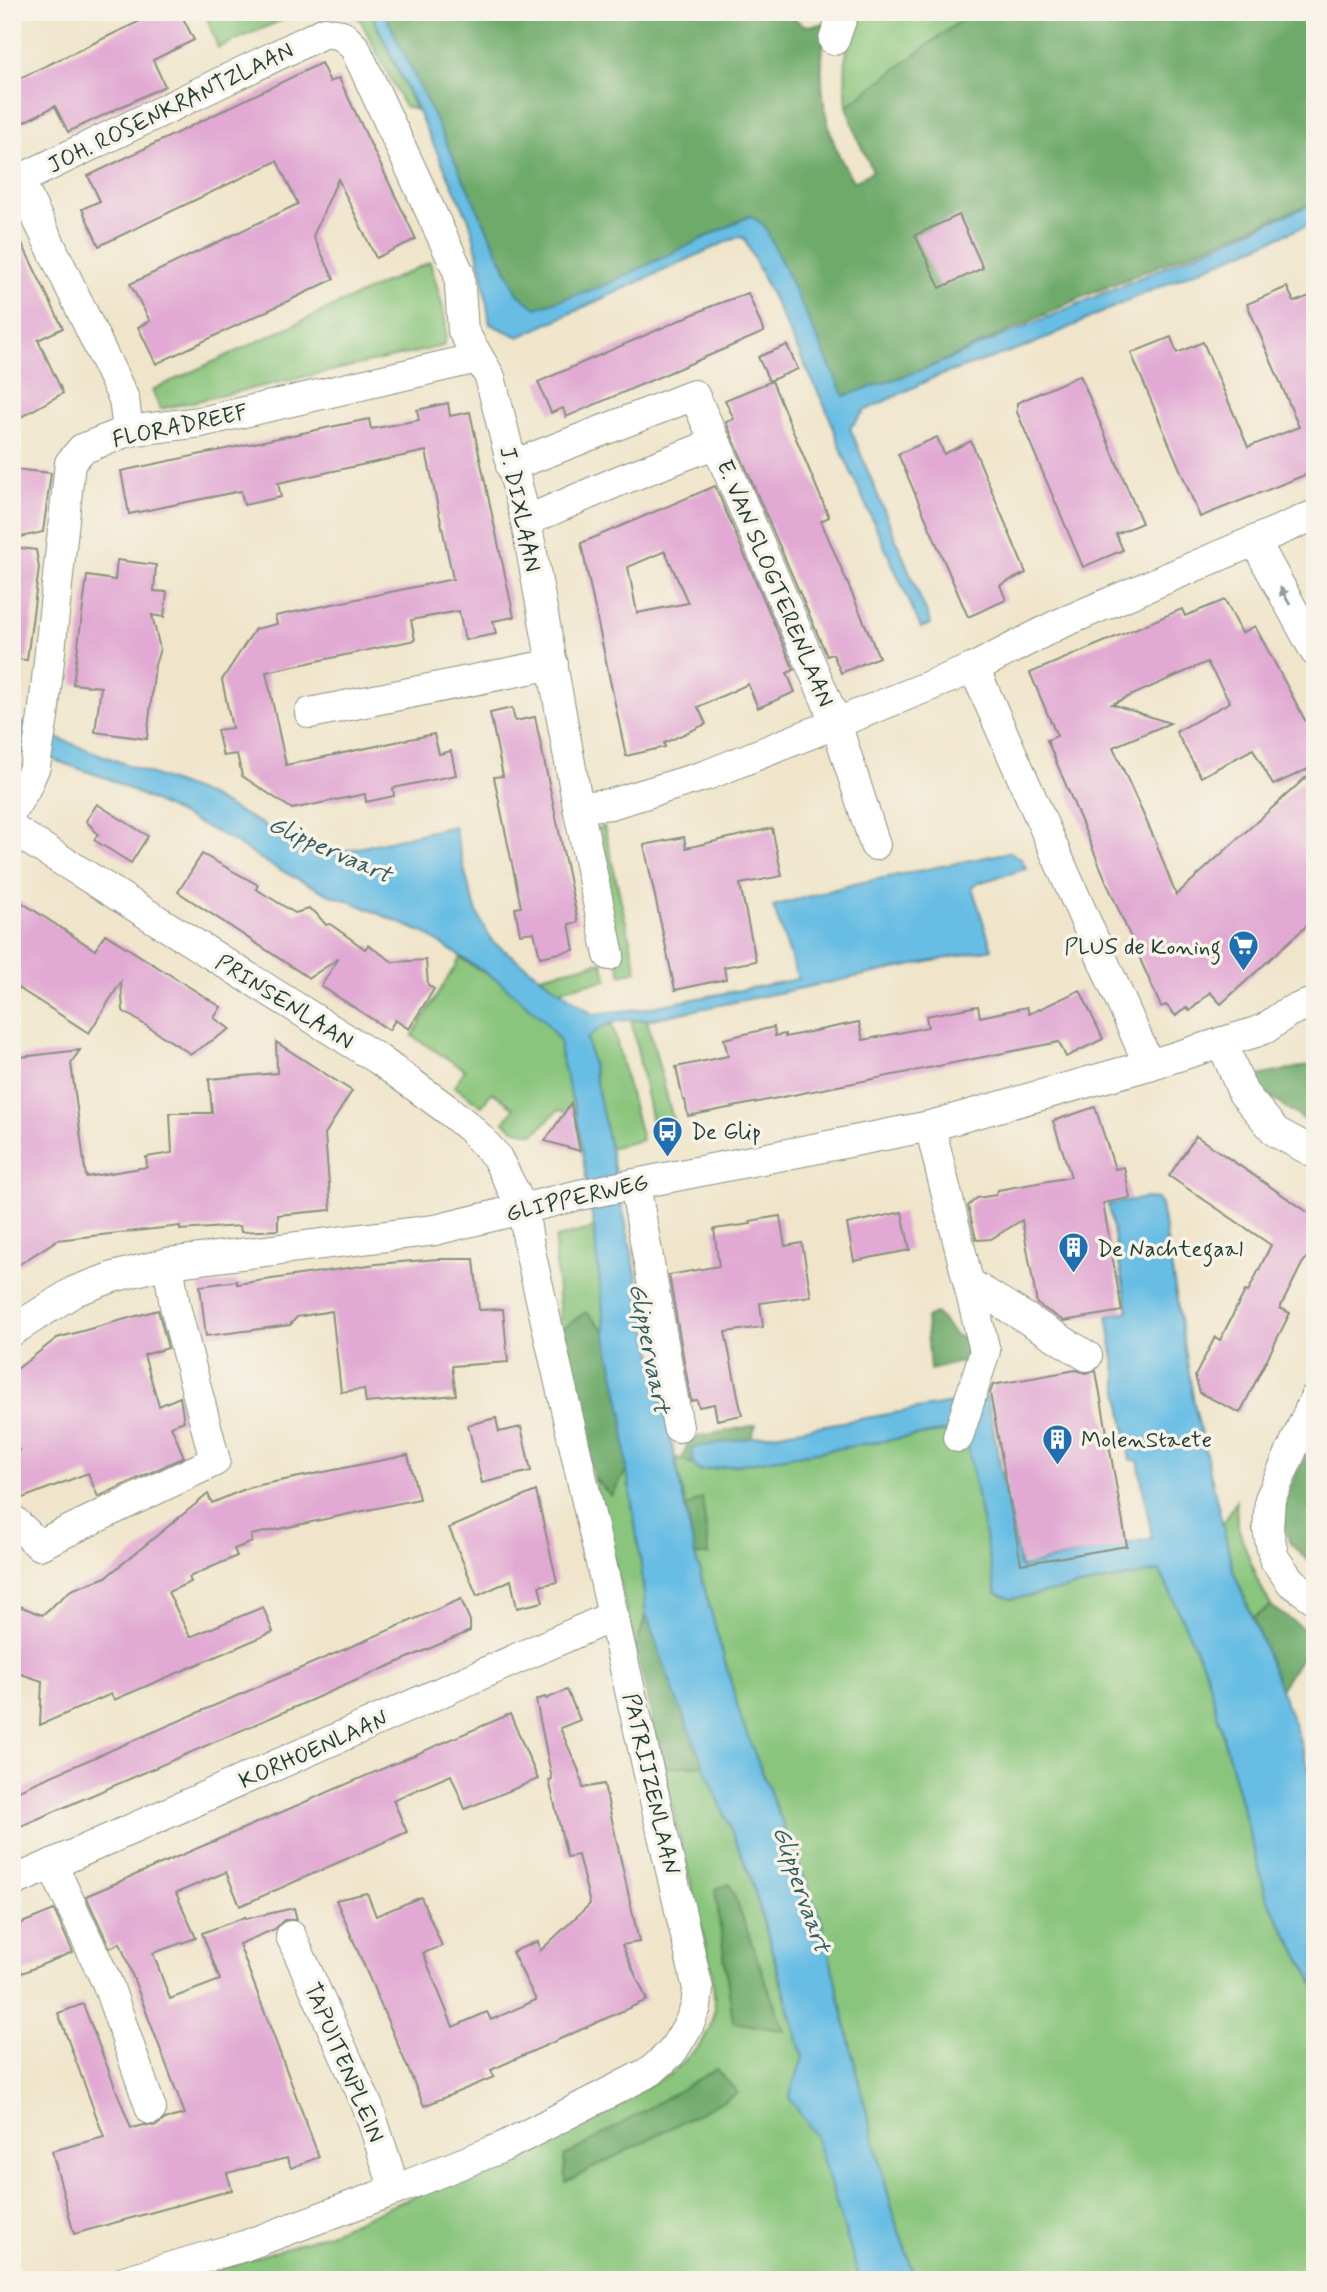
<svg xmlns="http://www.w3.org/2000/svg" width="1327" height="2292" font-family="Mynerve,sans-serif">
<rect width="100%" height="100%" fill="#f7f3e8"/>
<filter id="ink" filterUnits="userSpaceOnUse"><feTurbulence type="fractalNoise" baseFrequency=".0143" numOctaves="2"/><feDisplacementMap in="SourceGraphic" scale="14" xChannelSelector="R" yChannelSelector="G"/><feConvolveMatrix kernelMatrix="1 2 1 2 8 2 1 2 1" color-interpolation-filters="sRGB"/></filter>
<filter id="wash" filterUnits="userSpaceOnUse"><feTurbulence type="fractalNoise" baseFrequency=".00686" numOctaves="4" result="noise"/><feDisplacementMap in="SourceGraphic" scale="28" xChannelSelector="R" yChannelSelector="G"/><feGaussianBlur stdDeviation="1.57" result="paint"/><feColorMatrix in="noise" values="0 0 0 0 0 0 0 0 0 0 0 0 0 0 0 0 0 1.4 0 .05"/><feComposite in="paint" operator="in"/></filter>
<g filter="url(#wash)">
<rect width="100%" height="100%" fill="#f0e5cb"/>
<g fill="#89c57b" stroke="#548158" stroke-width="2">
<path d="M 220,12 L 300,12 L 218,48 L 207,18 Z"/>
<path d="M 331,12 L 370,12 L 416,110 L 404,106 L 360,19 L 345,13 L 333,16 Z"/>
<path d="M 853,12 L 972,12 L 847,106 C 844,70 845,48 853,12 Z"/>
<path d="M 430,262 C 435,283 453,328 443,346 L 160,409 L 152,390 Z"/>
<path d="M 604,826 L 637,971 L 621,975 L 591,832 Z"/>
<path d="M 460,958 L 500,982 L 543,1019 L 560,1041 L 560,1053 L 576,1114 L 558,1110 L 534,1134 L 514,1129 L 504,1122 L 514,1108 L 492,1092 L 482,1106 L 454,1086 L 465,1070 L 412,1036 Z"/>
<path d="M 602,962 L 607,980 L 571,987 L 560,991 L 539,976 Z"/>
<path d="M 633,1018 L 647,1020 L 677,1135 L 655,1137 L 631,1019 Z"/>
<path d="M 612,1024 L 642,1140 L 609,1148 L 587,1039 L 597,1027 Z"/>
<path d="M 594,1228 L 605,1331 L 586,1313 L 561,1330 L 555,1253 L 556,1238 Z"/>
<path d="M 964,1428 L 1011,1599 L 1160,1571 L 1205,1669 L 1267,1898 L 1315,1985 L 1315,2280 L 916,2280 L 895,2220 L 862,2095 L 821,1920 L 742,1722 L 695,1555 L 709,1554 L 701,1499 L 686,1507 L 675,1457 L 693,1464 L 699,1471 Z"/>
<path d="M 627,1470 L 641,1565 L 646,1614 L 636,1650 L 593,1477 L 611,1495 Z"/>
<path d="M 1236,1501 L 1237,1524 L 1256,1577 L 1271,1606 L 1253,1618 L 1233,1570 L 1222,1526 Z"/>
<path d="M 705,1765 L 749,1873 L 803,2058 L 789,2097 L 815,2134 L 860,2280 L 187,2280 L 324,2235 L 493,2162 L 578,2122 L 671,2074 L 700,2045 L 709,2030 L 715,2008 L 712,1972 L 663,1767 Z"/>
</g>
<g fill="#6eaa6b" stroke="#467450" stroke-width="2">
<path d="M 384,12 L 790,12 L 790,15 C 805,29 808,27 827,23 C 815,76 823,137 854,182 L 873,171 L 858,140 L 847,106 L 972,12 L 1315,12 L 1315,202 L 1085,296 L 928,368 L 844,396 L 764,225 L 750,216 L 603,286 L 536,308 L 518,294 Z"/>
<path d="M 1315,1064 L 1315,1127 L 1257,1088 L 1249,1078 Z"/>
<path d="M 586,1312 L 605,1331 L 623,1415 L 627,1470 L 611,1496 L 593,1477 L 561,1330 Z"/>
<path d="M 936,1313 L 954,1335 L 974,1341 L 982,1382 L 960,1362 L 930,1370 L 926,1318 Z"/>
<path d="M 756,1425 L 751,1438 L 693,1448 L 693,1464 L 682,1460 L 689,1438 Z"/>
<path d="M 1315,1437 L 1315,1565 C 1257,1528 1293,1484 1315,1437 Z"/>
<path d="M 702,1498 L 709,1555 L 695,1555 L 686,1507 Z"/>
<path d="M 1271,1606 L 1315,1637 L 1280,1689 L 1253,1618 Z"/>
<path d="M 646,1614 L 678,1703 L 705,1765 L 663,1767 L 636,1650 Z"/>
<path d="M 730,1884 L 784,2031 L 733,2022 L 715,1889 Z"/>
<path d="M 716,2069 L 738,2093 L 566,2182 L 564,2157 Z"/>
</g>
<g fill="#68bde4" stroke="#447d8c" stroke-width="2">
<path d="M 371,12 L 384,12 L 518,294 L 536,308 L 603,286 L 750,216 L 764,225 L 844,396 L 928,368 L 1315,203 L 1315,222 L 1140,295 L 1033,344 L 935,377 L 864,411 L 850,428 L 931,624 L 921,628 L 843,454 L 828,413 L 744,238 L 739,237 L 728,241 L 519,337 L 490,324 L 482,272 L 470,222 Z"/>
<path d="M 12,716 L 23,723 L 57,738 L 209,796 L 318,854 L 332,854 L 454,826 C 464,865 470,909 493,942 L 592,1014 L 642,1009 L 798,979 L 773,906 L 854,884 L 1010,852 L 1021,859 L 1026,869 L 978,883 L 972,887 L 992,949 L 647,1020 C 625,1018 602,1022 587,1039 L 695,1555 L 742,1722 L 821,1920 L 862,2095 L 895,2220 L 916,2280 L 860,2280 L 815,2135 L 789,2097 L 803,2058 L 782,1983 L 749,1873 L 678,1703 L 646,1614 L 641,1565 L 627,1470 L 623,1415 L 605,1331 L 594,1228 L 576,1114 L 560,1053 L 560,1041 L 543,1019 L 500,982 L 424,933 L 347,900 L 330,895 L 272,866 L 226,837 L 109,779 L 54,760 L 17,752 L 12,750 Z"/>
<path d="M 1147,1198 L 1157,1199 L 1161,1205 L 1194,1403 L 1233,1570 L 1295,1726 L 1315,1789 L 1315,1985 L 1267,1898 L 1205,1669 L 1160,1571 L 1011,1599 L 996,1593 L 964,1428 L 699,1471 L 693,1464 L 692,1448 L 987,1397 L 1020,1567 L 1152,1538 L 1138,1460 L 1130,1460 L 1107,1316 L 1128,1311 L 1108,1204 Z"/>
</g>
<g id="blocks">
<g fill="#e1a9d3" fill-rule="evenodd">
<path d="M 159,12 L 180,12 L 194,40 L 153,60 L 165,86 L 68,132 L 55,106 L 12,128 L 12,82 Z"/>
<path d="M 321,63 L 330,82 L 339,78 L 416,239 L 376,258 L 338,179 L 313,236 L 334,279 L 156,364 L 138,327 L 150,321 L 130,284 L 298,204 L 277,161 L 99,246 L 82,209 L 100,201 L 88,176 Z"/>
<path d="M 959,215 L 983,268 L 940,288 L 915,235 Z"/>
<path d="M 12,223 L 63,328 L 38,340 L 63,393 L 12,422 Z"/>
<path d="M 1287,287 L 1294,302 L 1315,294 L 1315,471 L 1200,517 L 1131,353 L 1171,337 L 1177,353 L 1203,342 L 1248,447 L 1299,427 L 1247,304 Z"/>
<path d="M 748,293 L 764,332 L 566,417 L 563,408 L 551,413 L 538,382 L 712,306 Z"/>
<path d="M 787,345 L 798,369 L 769,381 L 758,357 Z"/>
<path d="M 1080,375 L 1142,523 L 1116,534 L 1123,550 L 1083,567 L 1017,412 L 1017,403 Z"/>
<path d="M 772,381 L 829,517 L 821,521 L 879,657 L 841,673 L 833,654 L 827,656 L 726,422 L 734,419 L 725,400 Z"/>
<path d="M 448,403 L 450,416 L 470,412 L 514,617 L 493,621 L 496,634 L 465,640 L 459,611 L 411,620 L 415,640 L 266,672 L 286,765 L 434,734 L 439,754 L 451,751 L 456,775 L 393,788 L 394,796 L 366,802 L 365,794 L 292,809 L 242,776 L 237,754 L 223,756 L 217,730 L 232,728 L 222,680 L 255,629 L 277,624 L 275,616 L 453,579 L 426,451 L 278,483 L 281,497 L 244,505 L 241,491 L 129,514 L 121,471 L 369,419 L 371,429 L 419,420 L 417,410 Z"/>
<path d="M 937,437 L 944,454 L 971,441 L 1026,573 L 1000,585 L 1006,600 L 968,617 L 898,454 Z"/>
<path d="M 12,469 L 51,473 L 43,532 L 12,539 Z"/>
<path d="M 715,486 L 794,670 L 787,673 L 795,692 L 758,708 L 748,684 L 698,707 L 706,724 L 664,743 L 665,747 L 626,756 L 581,543 ZM 665,551 L 688,603 L 637,613 L 628,567 Z"/>
<path d="M 12,547 L 36,550 L 39,568 L 27,660 L 12,659 Z"/>
<path d="M 117,560 L 156,565 L 154,591 L 167,592 L 164,617 L 152,615 L 160,649 L 155,665 L 147,739 L 95,732 L 101,687 L 73,684 L 87,576 L 115,580 Z"/>
<path d="M 1225,600 L 1242,633 L 1255,626 L 1315,739 L 1315,766 L 1273,785 L 1253,749 L 1201,777 L 1176,732 L 1230,702 L 1207,662 L 1112,704 L 1170,723 L 1113,747 L 1154,838 L 1176,895 L 1315,769 L 1315,918 L 1221,1004 L 1210,992 L 1190,1011 L 1186,1007 L 1176,1016 L 1166,1005 L 1161,1007 L 1110,890 L 1047,740 L 1057,736 L 1030,673 L 1182,609 L 1185,616 Z"/>
<path d="M 512,708 L 515,721 L 535,717 L 578,922 L 569,924 L 574,950 L 540,957 L 534,932 L 520,934 L 515,908 L 521,907 L 494,777 L 503,776 L 490,713 Z"/>
<path d="M 97,804 L 148,836 L 131,863 L 94,840 L 98,834 L 86,821 Z"/>
<path d="M 772,828 L 782,876 L 740,884 L 756,961 L 724,967 L 726,979 L 675,990 L 644,845 L 684,837 L 686,848 Z"/>
<path d="M 202,854 L 258,885 L 256,889 L 295,913 L 309,909 L 315,912 L 326,925 L 330,924 L 365,949 L 368,945 L 393,962 L 426,960 L 428,985 L 434,989 L 409,1029 L 395,1020 L 389,1030 L 321,986 L 339,958 L 309,978 L 178,892 Z"/>
<path d="M 12,896 L 95,950 L 105,934 L 221,1007 L 214,1018 L 230,1029 L 191,1054 L 123,1011 L 121,982 L 89,1033 L 12,984 Z"/>
<path d="M 1080,990 L 1103,1039 L 1066,1057 L 1059,1042 L 688,1116 L 685,1100 L 683,1100 L 676,1067 L 728,1056 L 724,1039 L 774,1027 L 775,1036 L 785,1034 L 785,1037 L 859,1022 L 863,1040 L 928,1027 L 926,1016 L 978,1006 L 980,1017 L 1027,1007 L 1029,1014 Z"/>
<path d="M 276,1042 L 352,1091 L 325,1134 L 331,1210 L 278,1215 L 278,1230 L 241,1232 L 240,1226 L 180,1230 L 180,1226 L 57,1240 L 12,1269 L 12,1058 L 80,1050 L 71,1063 L 86,1177 L 147,1167 L 146,1157 L 172,1153 L 170,1113 L 212,1113 L 209,1079 L 277,1073 Z"/>
<path d="M 571,1103 L 580,1151 L 545,1141 Z"/>
<path d="M 1095,1107 L 1115,1169 L 1124,1167 L 1130,1198 L 1103,1203 L 1122,1311 L 1064,1321 L 1037,1304 L 1022,1220 L 991,1239 L 978,1240 L 976,1239 L 968,1206 L 977,1198 L 996,1195 L 998,1190 L 1071,1177 L 1053,1121 Z"/>
<path d="M 1196,1136 L 1315,1217 L 1315,1246 L 1302,1264 L 1280,1308 L 1290,1313 L 1240,1413 L 1200,1393 L 1195,1376 L 1215,1337 L 1220,1340 L 1245,1291 L 1248,1292 L 1271,1245 L 1169,1176 Z"/>
<path d="M 902,1212 L 910,1250 L 854,1261 L 847,1224 Z"/>
<path d="M 780,1216 L 785,1246 L 802,1243 L 811,1296 L 760,1303 L 763,1327 L 725,1332 L 742,1415 L 717,1420 L 714,1404 L 699,1407 L 697,1400 L 691,1401 L 669,1275 L 719,1266 L 714,1229 L 751,1224 L 750,1221 Z"/>
<path d="M 438,1259 L 474,1259 L 479,1310 L 503,1309 L 508,1362 L 452,1366 L 456,1395 L 366,1403 L 364,1389 L 341,1392 L 332,1311 L 297,1317 L 290,1325 L 206,1336 L 200,1286 L 237,1281 L 237,1284 L 376,1264 Z"/>
<path d="M 158,1310 L 168,1348 L 144,1355 L 159,1406 L 180,1397 L 184,1421 L 171,1426 L 184,1457 L 98,1497 L 88,1473 L 12,1502 L 12,1472 L 19,1450 L 12,1441 L 12,1373 L 57,1338 Z"/>
<path d="M 1076,1370 L 1086,1373 L 1096,1371 L 1127,1546 L 1021,1564 L 990,1393 L 993,1385 Z"/>
<path d="M 496,1418 L 499,1432 L 521,1427 L 531,1471 L 482,1483 L 468,1425 Z"/>
<path d="M 408,1455 L 419,1499 L 251,1535 L 252,1542 L 234,1549 L 237,1556 L 189,1577 L 191,1582 L 168,1592 L 190,1637 L 263,1607 L 273,1632 L 114,1700 L 111,1694 L 40,1725 L 42,1681 L 12,1671 L 12,1603 L 42,1615 L 71,1590 L 106,1577 L 208,1494 L 212,1503 L 250,1487 Z"/>
<path d="M 536,1491 L 557,1582 L 539,1586 L 543,1602 L 517,1608 L 511,1580 L 477,1596 L 449,1528 Z"/>
<path d="M 461,1599 L 470,1621 L 470,1631 L 12,1830 L 12,1793 Z"/>
<path d="M 567,1690 L 580,1720 L 560,1728 L 579,1771 L 583,1788 L 604,1784 L 639,1942 L 622,1945 L 647,2000 L 491,2070 L 494,2077 L 424,2106 L 336,1900 L 367,1893 L 376,1916 L 421,1897 L 442,1946 L 423,1953 L 453,2027 L 487,2012 L 491,2020 L 536,2000 L 512,1952 L 538,1941 L 540,1951 L 590,1904 L 578,1855 L 567,1857 L 549,1780 L 552,1779 L 536,1700 L 545,1697 L 546,1699 Z"/>
<path d="M 510,1714 L 538,1779 L 465,1809 L 451,1775 L 393,1800 L 407,1832 L 240,1906 L 226,1872 L 176,1893 L 196,1938 L 153,1953 L 170,1999 L 220,1980 L 202,1933 L 245,1917 L 245,1919 L 294,1908 L 297,1920 L 284,1920 L 275,1929 L 239,1944 L 319,2157 L 291,2168 L 287,2158 L 227,2173 L 232,2190 L 74,2234 L 52,2151 L 104,2137 L 58,2013 L 83,2004 L 131,2128 L 144,2125 L 156,2126 L 165,2119 L 185,2114 L 120,1943 L 110,1948 L 86,1896 Z"/>
<path d="M 54,1910 L 73,1952 L 22,1973 L 12,1950 L 12,1927 Z"/>
</g>
</g>
</g>
<g filter="url(#ink)">
<use href="#blocks" fill-opacity="0" stroke="#889180" stroke-width="2"/>
<g fill="none" stroke-linecap="round" stroke-linejoin="round">
<defs>
<g id="minor">
<path d="M 834,40 L 844,12"/>
<path d="M 19,180 L 124,399 L 128,431"/>
<path d="M 12,181 L 19,180 L 325,32 L 342,35 L 355,48 L 459,273 L 463,331 L 490,377 L 526,521 L 578,807 L 609,955"/>
<path d="M 716,443 L 836,723 L 875,845"/>
<path d="M 511,466 L 694,395 L 716,443 L 621,480 L 526,521"/>
<path d="M 1255,541 L 1315,651"/>
<path d="M 974,668 L 1149,1065"/>
<path d="M 310,713 L 553,664"/>
<path d="M 578,807 L 611,804 L 707,775 L 974,668 L 1057,625 L 1315,515"/>
<path d="M 12,810 L 25,789 L 35,766 L 43,717 L 70,463 L 82,449 L 128,431 L 201,422 L 478,358"/>
<path d="M 12,829 L 378,1059 L 448,1110 L 471,1129 L 496,1156 L 523,1209 L 530,1251 L 698,1989 L 696,2007 L 689,2024 L 672,2052 L 651,2071 L 503,2147 L 395,2190 L 244,2246 L 127,2280"/>
<path d="M 1222,1042 L 1243,1093 L 1276,1132 L 1315,1153"/>
<path d="M 930,1126 L 985,1351 L 958,1437"/>
<path d="M 635,1184 L 678,1427"/>
<path d="M 969,1283 L 1087,1356"/>
<path d="M 12,1331 L 75,1291 L 113,1277 L 168,1263 L 435,1230 L 579,1195 L 930,1126 L 1149,1065 L 1256,1032 L 1266,1028 L 1288,1012 L 1315,1002"/>
<path d="M 1315,1398 L 1270,1499 L 1268,1530 L 1274,1558 L 1291,1582 L 1315,1599"/>
<path d="M 12,1519 L 39,1545 L 215,1461 L 175,1306 L 168,1263"/>
<path d="M 52,1864 L 108,1985 L 151,2109"/>
<path d="M 12,1882 L 613,1616"/>
<path d="M 291,1936 L 368,2107 L 395,2190"/>
</g>
</defs>
<use href="#minor" stroke="#889180" stroke-width="32"/>
<use href="#minor" stroke="#fff" stroke-width="30"/>
</g>
<defs><path id="oneway-solid" d="M-6-.8H1V-3.2L6.5 0L1 3.2V.8H-6Z" transform="scale(1.75)"/></defs>
<use fill="#8f9e9a" href="#oneway-solid" transform="translate(1285 596) rotate(-119)"/>
</g>
<defs>
<symbol id="supermarket-pin" viewBox="-11 -11 22 30"><path d="M0 17L-7.5 6A9.5 9.5 0 1 1 7.5 6Z" fill="#1f6fb2" stroke="#f7f3e8"/><path d="M-6-5.5h2.5l.6 2H6L4.5 2H-2.5L-4.4-4H-6ZM-1.5 3.2a1.3 1.3 0 1 0 .1 0ZM3 3.2a1.3 1.3 0 1 0 .1 0Z" fill="#fff"/></symbol>
<symbol id="bus-pin" viewBox="-11 -11 22 30"><path d="M0 17L-7.5 6A9.5 9.5 0 1 1 7.5 6Z" fill="#1f6fb2" stroke="#f7f3e8"/><path d="M-5-6H5V4H4V6H2V4H-2V6H-4V4H-5ZM-3.5-4V0h7V-4ZM-3.5 1.2v1.5H-2V1.2ZM2 1.2v1.5H3.5V1.2Z" fill="#fff"/></symbol>
<symbol id="building-pin" viewBox="-11 -11 22 30"><path d="M0 17L-7.5 6A9.5 9.5 0 1 1 7.5 6Z" fill="#1f6fb2" stroke="#f7f3e8"/><path d="M-4-6H4V6H1V3H-1V6H-4ZM-2.5-4.3h1.7v1.8h-1.7ZM.8-4.3h1.7v1.8H.8ZM-2.5-1h1.7V.8h-1.7ZM.8-1h1.7V.8H.8Z" fill="#fff"/></symbol>
</defs>
<g fill-rule="evenodd">
<use href="#supermarket-pin" x="1226" y="928" width="35" height="47"/>
<use href="#bus-pin" x="650" y="1114" width="35" height="47"/>
<use href="#building-pin" x="1056" y="1230" width="35" height="47"/>
<use href="#building-pin" x="1040" y="1422" width="35" height="47"/>
</g>
<g text-anchor="middle" stroke-width="7" stroke-linejoin="round" paint-order="stroke">
<g font-size="23" fill="#1f3d34" stroke="#f7f3e8">
<text transform="translate(170 107) rotate(-26)" y="8">JOH. ROSENKRANTZLAAN</text>
<text transform="translate(180 425) rotate(-12)" y="8">FLORADREEF</text>
<text transform="translate(521 509) rotate(78)" y="8">J. DIXLAAN</text>
<text transform="translate(776 583) rotate(67)" y="8">E. VAN SLOGTERENLAAN</text>
<text transform="translate(285 1001) rotate(32)" y="8">PRINSENLAAN</text>
<text transform="translate(577 1197) rotate(-13)" y="8">GLIPPERWEG</text>
<text transform="translate(313 1749) rotate(-24)" y="8">KORHOENLAAN</text>
<text transform="translate(652 1784) rotate(77)" y="8">PATRIJZENLAAN</text>
<text transform="translate(345 2062) rotate(67)" y="8">TAPUITENPLEIN</text>
</g>
<g font-size="23" fill="#1f3d34" stroke="#f7f3e8" text-anchor="start">
<text x="1221" y="954" text-anchor="end">PLUS de Koning</text>
<text x="691" y="1139">De Glip</text>
<text x="1097" y="1256">De Nachtegaal</text>
<text x="1081" y="1447">MolenStaete</text>
</g>
<g font-size="24" font-style="italic" fill="#315d60" stroke="#f7f3e8">
<text transform="translate(330 849) rotate(24)" y="8">Glippervaart</text>
<text transform="translate(650 1348) rotate(79)" y="8">Glippervaart</text>
<text transform="translate(802 1889) rotate(71)" y="8">Glippervaart</text>
</g>
</g>
<rect width="1327" height="2292" fill="none" stroke="#f7f3e8" stroke-width="42"/>
</svg>
